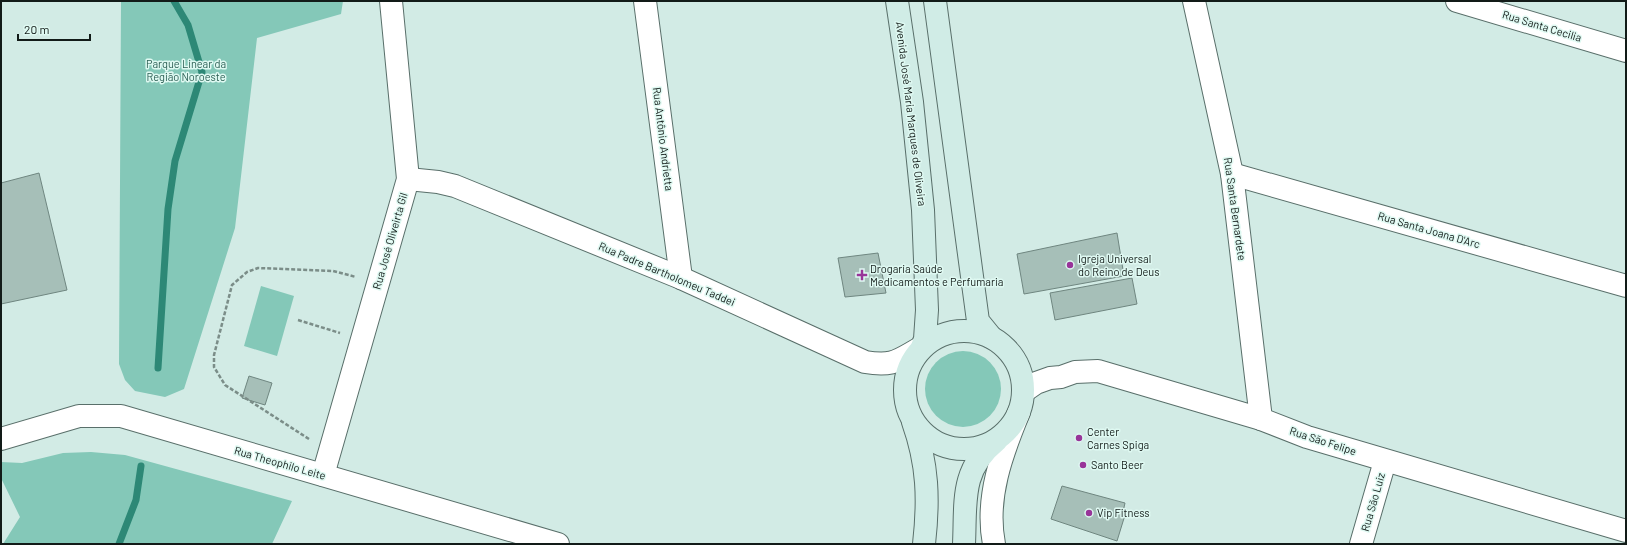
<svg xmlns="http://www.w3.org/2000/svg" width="1627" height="545" font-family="Barlow,sans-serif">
<rect width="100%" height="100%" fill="#d2ebe5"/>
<g fill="#84c8b8">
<path d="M 121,1 L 343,1 L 341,14 L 257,38 L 235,228 L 184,389 L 165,397 L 135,391 L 125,380 L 119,364 Z"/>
<path d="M 261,286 L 294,296 L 277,356 L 244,346 Z"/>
<circle cx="963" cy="389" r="38"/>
<path d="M 91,452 L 125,455 L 292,501 L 272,544 L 3,544 L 20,517 L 1,478 L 1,462 L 22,463 L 63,453 Z"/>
</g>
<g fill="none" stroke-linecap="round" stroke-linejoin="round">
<g stroke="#2d8876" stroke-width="7">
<path d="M 158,368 L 168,209 L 175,161 L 202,72 L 188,25 L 174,1"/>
<path d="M 119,544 L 136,500 L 141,466"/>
</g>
</g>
<g fill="#a6bfb8" stroke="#6f8680">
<path d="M 39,173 L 67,290 L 1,304 L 1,183 Z"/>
<path d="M 1117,233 L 1124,276 L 1024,294 L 1017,254 Z"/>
<path d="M 878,253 L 886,293 L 845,297 L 838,258 Z"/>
<path d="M 1132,278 L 1137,304 L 1055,320 L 1050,293 Z"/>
<path d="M 249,376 L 272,383 L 265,405 L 242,398 Z"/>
<path d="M 1062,486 L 1125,503 L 1123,512 L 1125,515 L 1117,541 L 1051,519 Z"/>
</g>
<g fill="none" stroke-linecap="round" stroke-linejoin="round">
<defs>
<g id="minor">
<path d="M 645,1 L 681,278"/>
<path d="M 1194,1 L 1232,174 L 1261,419"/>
<path d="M 1457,1 L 1626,51"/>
<path d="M 1232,174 L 1626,286"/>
<path d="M 408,179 L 438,182 L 455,186 L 681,278 L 865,362 C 894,367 898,360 922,347"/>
<path d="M 1023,392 L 1036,383 L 1050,378 L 1061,377 L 1075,372 L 1098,371 L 1261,419 L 1307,437 L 1626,531"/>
<path d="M 323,475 L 408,179 L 391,1"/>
<path d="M 1361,544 L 1385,461"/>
</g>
<g id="tertiary">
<path d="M 1,439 L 79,416 L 121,416 L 558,544"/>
<path d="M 994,544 C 985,498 1002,453 1019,412"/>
</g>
<g id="secondary">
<path d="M 897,1 L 912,102 L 923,210 L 927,310 L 925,339 L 922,347"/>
<path d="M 935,1 L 978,321 L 991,337"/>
<circle cx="964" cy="390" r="59"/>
<path d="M 913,422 C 928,464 929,500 924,544"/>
<path d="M 964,544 C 966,502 960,470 996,441"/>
</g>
</defs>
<use href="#minor" stroke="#596f6a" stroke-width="24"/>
<use href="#tertiary" stroke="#596f6a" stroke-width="24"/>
<use href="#secondary" stroke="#596f6a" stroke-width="24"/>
<g stroke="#7b8d88" stroke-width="2.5" stroke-dasharray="4 2" stroke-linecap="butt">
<path d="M 298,320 L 340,333"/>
<path d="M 309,439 L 225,385 L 214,367 L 214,355 L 232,285 L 247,272 L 258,268 L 333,271 L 356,277"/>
</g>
<use href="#minor" stroke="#fff" stroke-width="22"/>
<use href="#tertiary" stroke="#fff" stroke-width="22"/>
<use href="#secondary" stroke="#d0ece6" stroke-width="22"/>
</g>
<g fill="#983499" stroke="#dff9f2" stroke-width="1.5">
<circle cx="1070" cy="265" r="4"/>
<path d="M860 269h4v4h4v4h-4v4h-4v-4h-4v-4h4z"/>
<circle cx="1079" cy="438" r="4"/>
<circle cx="1083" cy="465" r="4"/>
<circle cx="1089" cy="513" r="4"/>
</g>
<g text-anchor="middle" stroke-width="3" stroke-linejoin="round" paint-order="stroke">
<g font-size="11" fill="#121b18" stroke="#dff9f2">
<text transform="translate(1542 26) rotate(17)" y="4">Rua Santa Cecilia</text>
<text transform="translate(911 114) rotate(83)" y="4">Avenida José Maria Marques de Oliveira</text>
<text transform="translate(663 139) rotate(83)" y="4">Rua Antônio Andrietta</text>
<text transform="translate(1235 209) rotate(82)" y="4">Rua Santa Bernardete</text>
<text transform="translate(1429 230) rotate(16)" y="4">Rua Santa Joana D'Arc</text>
<text transform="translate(390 241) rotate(-74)" y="4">Rua José Oliveirta Gil</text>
<text transform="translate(667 274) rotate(23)" y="4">Rua Padre Bartholomeu Taddei</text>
<text transform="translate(1323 441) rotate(18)" y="4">Rua São Felipe</text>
<text transform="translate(280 463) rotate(16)" y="4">Rua Theophilo Leite</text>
<text transform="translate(1373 502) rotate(-74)" y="4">Rua São Luiz</text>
</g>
<g font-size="11" fill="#2b5e53" stroke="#dff9f2">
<text x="186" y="68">Parque Linear da<tspan x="186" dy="13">Região Noroeste</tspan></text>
</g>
<g font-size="11" fill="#121b18" stroke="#dff9f2" text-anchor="start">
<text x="1078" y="263">Igreja Universal<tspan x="1078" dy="13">do Reino de Deus</tspan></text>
<text x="870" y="273">Drogaria Saúde<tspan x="870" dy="13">Medicamentos e Perfumaria</tspan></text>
<text x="1087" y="436">Center<tspan x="1087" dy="13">Carnes Spiga</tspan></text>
<text x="1091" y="469">Santo Beer</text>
<text x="1097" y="517">Vip Fitness</text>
</g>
</g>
<rect width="1627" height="545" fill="none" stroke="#121b18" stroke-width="4"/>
<path d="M18 34v6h72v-6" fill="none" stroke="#121b18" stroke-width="2"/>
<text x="24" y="34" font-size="12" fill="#121b18" stroke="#dff9f2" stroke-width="3" paint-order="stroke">20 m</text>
</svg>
